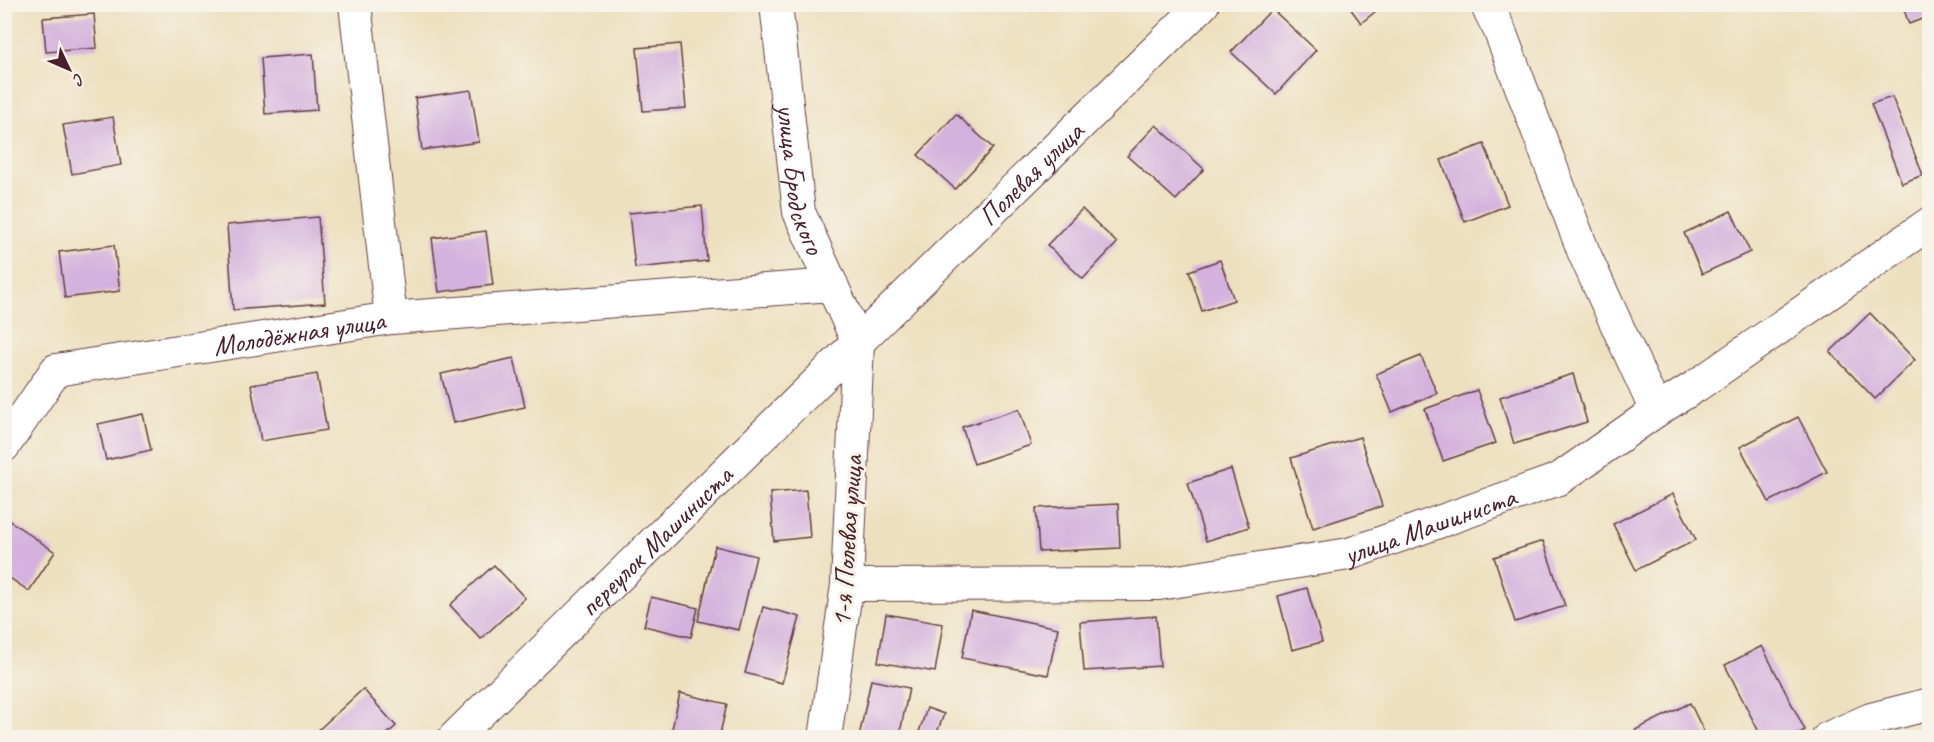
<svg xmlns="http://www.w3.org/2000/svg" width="1934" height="742" font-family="Caveat,sans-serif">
<rect width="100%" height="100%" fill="#f7f3e8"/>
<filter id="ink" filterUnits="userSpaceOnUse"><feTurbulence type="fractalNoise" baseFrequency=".0167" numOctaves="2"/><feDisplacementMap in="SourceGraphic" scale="12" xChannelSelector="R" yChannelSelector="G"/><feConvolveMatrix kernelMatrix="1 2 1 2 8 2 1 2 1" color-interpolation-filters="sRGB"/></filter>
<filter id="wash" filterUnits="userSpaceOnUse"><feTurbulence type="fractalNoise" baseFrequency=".008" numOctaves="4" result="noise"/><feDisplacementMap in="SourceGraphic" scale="24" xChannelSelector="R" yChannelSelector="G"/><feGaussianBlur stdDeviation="1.35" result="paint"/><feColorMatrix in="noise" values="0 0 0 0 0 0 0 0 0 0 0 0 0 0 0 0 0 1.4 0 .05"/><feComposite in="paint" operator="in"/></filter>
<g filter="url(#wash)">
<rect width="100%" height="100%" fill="#ede0bf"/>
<g id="blocks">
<g fill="#d5b2de">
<path d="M 1347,4 L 1385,4 L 1361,23 Z"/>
<path d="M 1902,4 L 1930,4 L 1930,16 L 1909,24 Z"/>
<path d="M 1272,9 L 1316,50 L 1276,94 L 1231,52 Z"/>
<path d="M 94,14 L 97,48 L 46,52 L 43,18 Z"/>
<path d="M 680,44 L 686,108 L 643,111 L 637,48 Z"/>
<path d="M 313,54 L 317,110 L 265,114 L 261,58 Z"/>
<path d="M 471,90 L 479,142 L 422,150 L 415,98 Z"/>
<path d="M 1892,97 L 1923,175 L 1902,183 L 1871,104 Z"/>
<path d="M 956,114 L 993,148 L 955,189 L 918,155 Z"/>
<path d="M 113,117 L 121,165 L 72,174 L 63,125 Z"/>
<path d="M 1156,125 L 1204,169 L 1176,200 L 1127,156 Z"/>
<path d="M 1484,144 L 1508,205 L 1465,222 L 1441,160 Z"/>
<path d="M 702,206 L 707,261 L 635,268 L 629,213 Z"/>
<path d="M 1082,209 L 1117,243 L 1083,279 L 1047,245 Z"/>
<path d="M 1731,211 L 1750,252 L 1702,274 L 1684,233 Z"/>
<path d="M 318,217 L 325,303 L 233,310 L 227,225 Z"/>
<path d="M 486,231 L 493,285 L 439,292 L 432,238 Z"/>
<path d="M 114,245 L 120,291 L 65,298 L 59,252 Z"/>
<path d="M 1220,260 L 1234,300 L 1202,311 L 1189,271 Z"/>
<path d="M 1870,313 L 1915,360 L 1875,399 L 1830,352 Z"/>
<path d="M 1421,356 L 1437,393 L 1392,412 L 1376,374 Z"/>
<path d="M 514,358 L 525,407 L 453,423 L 441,374 Z"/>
<path d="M 317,374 L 327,430 L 261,441 L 251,385 Z"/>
<path d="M 1573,374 L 1587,422 L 1514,444 L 1500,397 Z"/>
<path d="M 1477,390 L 1496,443 L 1443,461 L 1425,409 Z"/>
<path d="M 1019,409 L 1031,445 L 974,464 L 962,427 Z"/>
<path d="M 143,414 L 151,450 L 106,460 L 98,424 Z"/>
<path d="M 1798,417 L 1827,472 L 1769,502 L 1740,447 Z"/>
<path d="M 1360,437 L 1382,506 L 1313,528 L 1291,458 Z"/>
<path d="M 1231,469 L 1249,527 L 1206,541 L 1188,483 Z"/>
<path d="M 806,490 L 810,537 L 774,541 L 770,493 Z"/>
<path d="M 1673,494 L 1696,540 L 1636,570 L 1613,524 Z"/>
<path d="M 1118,504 L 1120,548 L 1039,552 L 1036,508 Z"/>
<path d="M 7,519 L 55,552 L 29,591 L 4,574 L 4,523 Z"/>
<path d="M 1543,541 L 1565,606 L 1515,622 L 1494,557 Z"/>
<path d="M 715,546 L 756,556 L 739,630 L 698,621 Z"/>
<path d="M 494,565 L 525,598 L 481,639 L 450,605 Z"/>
<path d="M 1307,588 L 1322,642 L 1292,650 L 1278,596 Z"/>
<path d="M 651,597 L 698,608 L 691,637 L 644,626 Z"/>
<path d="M 763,607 L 800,617 L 782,683 L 745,673 Z"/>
<path d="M 971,610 L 1058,628 L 1048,675 L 962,658 Z"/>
<path d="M 886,614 L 943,624 L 935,672 L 878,662 Z"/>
<path d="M 1156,616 L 1160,666 L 1084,671 L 1080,622 Z"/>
<path d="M 1762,646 L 1805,730 L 1790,738 L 1762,738 L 1725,665 Z"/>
<path d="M 871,680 L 909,688 L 899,738 L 859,737 Z"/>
<path d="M 363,689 L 396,726 L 383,738 L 319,738 L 315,733 Z"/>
<path d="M 680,693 L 727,704 L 719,738 L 670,738 Z"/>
<path d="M 1690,703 L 1707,738 L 1639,738 L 1635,730 Z"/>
<path d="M 927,708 L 944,714 L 935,738 L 917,738 Z"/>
</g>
</g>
</g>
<g filter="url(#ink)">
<use href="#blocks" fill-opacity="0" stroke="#623c41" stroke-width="1.5"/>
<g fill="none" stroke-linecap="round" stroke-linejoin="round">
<defs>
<g id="minor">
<path id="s1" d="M 776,4 L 799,212 L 858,343 L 847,585 L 825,738"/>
<path d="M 1486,4 L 1499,29 L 1584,253 L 1656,411"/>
<path d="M 391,318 L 832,285"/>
<path id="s2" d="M 4,446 L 56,370 L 391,318 L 355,4"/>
<path id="s3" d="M 847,585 L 1159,584 L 1349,554 L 1559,479 L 1656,411 L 1696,386 L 1930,223"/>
<path id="s4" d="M 454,738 L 1203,4"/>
<path d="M 1828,738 L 1871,719 L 1930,704"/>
</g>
</defs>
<use href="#minor" stroke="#623c41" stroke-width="34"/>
<use href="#minor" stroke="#fff" stroke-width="32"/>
</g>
</g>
<g text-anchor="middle" stroke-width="6" stroke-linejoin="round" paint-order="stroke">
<g font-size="28" fill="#4a1f2b" stroke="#f7f3e8">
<text dy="10" stroke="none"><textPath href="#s4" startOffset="807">Полевая улица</textPath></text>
<text dy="10" stroke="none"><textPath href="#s1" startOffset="177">улица Бродского</textPath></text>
<text dy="10" stroke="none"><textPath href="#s2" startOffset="338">Молодёжная улица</textPath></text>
<text dy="10" stroke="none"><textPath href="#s3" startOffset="590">улица Машиниста</textPath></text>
<text dy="10" stroke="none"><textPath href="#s4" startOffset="282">переулок Машиниста</textPath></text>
<text transform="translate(846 541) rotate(-86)" y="10">1-я Полевая улица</text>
</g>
</g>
<rect width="1934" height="742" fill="none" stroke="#f7f3e8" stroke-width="24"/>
<g transform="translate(69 69) rotate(134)" stroke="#f7f3e8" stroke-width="4.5" paint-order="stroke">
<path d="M0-4.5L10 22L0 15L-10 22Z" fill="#4a1f2b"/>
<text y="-9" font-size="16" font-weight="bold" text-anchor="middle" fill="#4a1f2b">С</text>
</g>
</svg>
